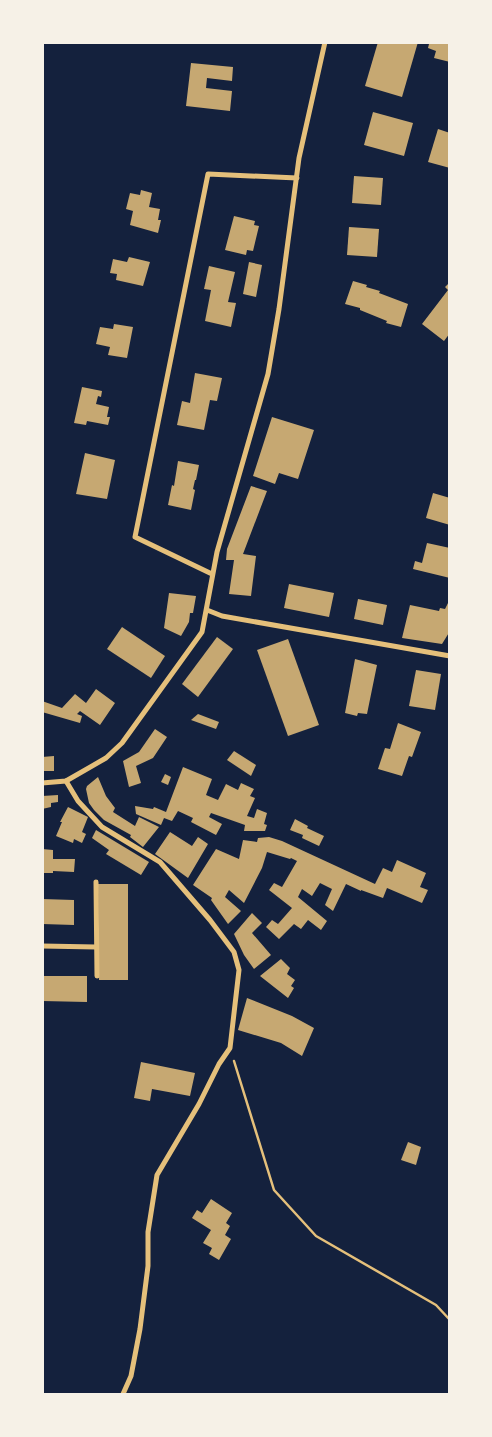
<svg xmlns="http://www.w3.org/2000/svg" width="492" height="1437" font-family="Inter,sans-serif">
<rect width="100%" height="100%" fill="#14213d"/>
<g fill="#c6a872">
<path d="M 378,42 L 418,42 L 402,97 L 365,86 Z"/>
<path d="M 424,42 L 450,42 L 450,62 L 434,58 L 436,51 L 428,48 L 429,44 Z"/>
<path d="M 191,63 L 233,67 L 232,81 L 207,78 L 206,88 L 232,91 L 230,111 L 186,106 Z"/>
<path d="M 373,112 L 413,123 L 404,156 L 364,145 Z"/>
<path d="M 438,129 L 450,133 L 450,168 L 428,162 Z"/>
<path d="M 354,176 L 383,178 L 381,205 L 352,203 Z"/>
<path d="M 141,190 L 152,193 L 149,207 L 160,209 L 158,220 L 161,220 L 158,233 L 130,225 L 133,211 L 126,209 L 130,193 L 140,195 Z"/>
<path d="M 234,216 L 255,221 L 254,225 L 259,226 L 253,251 L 247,250 L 246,255 L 225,250 Z"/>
<path d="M 349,227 L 379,229 L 377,257 L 347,255 Z"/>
<path d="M 129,257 L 150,262 L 143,286 L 116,280 L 117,274 L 110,273 L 113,259 L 127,262 Z"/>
<path d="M 249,262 L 262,265 L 256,297 L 243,294 Z"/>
<path d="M 209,266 L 235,272 L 228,302 L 236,303 L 231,327 L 205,321 L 211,290 L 204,289 Z"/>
<path d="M 353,281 L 367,285 L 366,287 L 380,291 L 379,293 L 408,304 L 401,327 L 386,323 L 387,321 L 360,310 L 360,308 L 345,304 Z"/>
<path d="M 450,282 L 450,333 L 444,341 L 422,324 L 448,290 L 445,287 Z"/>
<path d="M 114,324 L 133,327 L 127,358 L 108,355 L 110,347 L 96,344 L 100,327 L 113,329 Z"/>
<path d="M 195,373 L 222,378 L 217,401 L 210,400 L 204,430 L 177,425 L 182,401 L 190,403 Z"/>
<path d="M 82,387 L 102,391 L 101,397 L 98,396 L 96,404 L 109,407 L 107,417 L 110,417 L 108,425 L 87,421 L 86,425 L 74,423 Z"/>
<path d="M 272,417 L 314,430 L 298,479 L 279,473 L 275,484 L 253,476 Z"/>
<path d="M 85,453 L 115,460 L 107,499 L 76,494 Z"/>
<path d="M 178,461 L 199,465 L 196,480 L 195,480 L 193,489 L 195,490 L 191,510 L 168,505 L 172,485 L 174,486 Z"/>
<path d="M 251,486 L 267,491 L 243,554 L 256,556 L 251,596 L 229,594 L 234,560 L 226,560 L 227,549 Z"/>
<path d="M 433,493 L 450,498 L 450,525 L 426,518 Z"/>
<path d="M 427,543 L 450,548 L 450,578 L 413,569 L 415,561 L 422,563 Z"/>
<path d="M 289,584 L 334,593 L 329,617 L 284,608 Z"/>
<path d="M 169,593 L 196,596 L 193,613 L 190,613 L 189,622 L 181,636 L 164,628 Z"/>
<path d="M 358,599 L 387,605 L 383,625 L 354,619 Z"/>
<path d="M 448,603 L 450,604 L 450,631 L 442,644 L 402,638 L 410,605 L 439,611 L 440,608 L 445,609 Z"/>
<path d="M 122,627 L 165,656 L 151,678 L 107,649 Z"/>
<path d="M 217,637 L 233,649 L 198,697 L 182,684 Z"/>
<path d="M 288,639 L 319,725 L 288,736 L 257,650 Z"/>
<path d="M 355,659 L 377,665 L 367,714 L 358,713 L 357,716 L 345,713 Z"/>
<path d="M 416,670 L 441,674 L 435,710 L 409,706 Z"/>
<path d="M 96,689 L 115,703 L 100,725 L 80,711 L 77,714 L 82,716 L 80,723 L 42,712 L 42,701 L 62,708 L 75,694 L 86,703 Z"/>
<path d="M 198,714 L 219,722 L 216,729 L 191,720 Z"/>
<path d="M 398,723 L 421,732 L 412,757 L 409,756 L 402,776 L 378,769 L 385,748 L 390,749 Z"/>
<path d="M 155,729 L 167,737 L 153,758 L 136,766 L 141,783 L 129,787 L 123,761 L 139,752 Z"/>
<path d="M 234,751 L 256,765 L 251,776 L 227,760 Z"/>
<path d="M 54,756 L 54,771 L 42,771 L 42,757 Z"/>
<path d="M 183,767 L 212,779 L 206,795 L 218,800 L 226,784 L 238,790 L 241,783 L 254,789 L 250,796 L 255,798 L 247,816 L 254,818 L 257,809 L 267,813 L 264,824 L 267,825 L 265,831 L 244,831 L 245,825 L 211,813 L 209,817 L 222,824 L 216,835 L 191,822 L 193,818 L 178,811 L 172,821 L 164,818 L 161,825 L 136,814 L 135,806 L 153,809 L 154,807 L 166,812 Z"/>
<path d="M 165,774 L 171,777 L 168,785 L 161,782 Z"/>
<path d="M 98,777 L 106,796 L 115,808 L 113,812 L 135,826 L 139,817 L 159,827 L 143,847 L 130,837 L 131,835 L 104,820 L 94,810 L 89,803 L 86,789 L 87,786 Z"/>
<path d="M 58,795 L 58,802 L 51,803 L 51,807 L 42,809 L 42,796 Z"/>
<path d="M 68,807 L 88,817 L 82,832 L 86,834 L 82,843 L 74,839 L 73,843 L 56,836 L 62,822 L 60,822 Z"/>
<path d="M 295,819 L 308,826 L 307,828 L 324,836 L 319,846 L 302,838 L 303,835 L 290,830 Z"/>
<path d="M 96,830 L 149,862 L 141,875 L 106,854 L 109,850 L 92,838 Z"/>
<path d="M 170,832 L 192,846 L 198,837 L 208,844 L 188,878 L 155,854 Z"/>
<path d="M 269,837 L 282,841 L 375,884 L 383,868 L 392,872 L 397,860 L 426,873 L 420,887 L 428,890 L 422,903 L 387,888 L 383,898 L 361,890 L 361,891 L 346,884 L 333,911 L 325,905 L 332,889 L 320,883 L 312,896 L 302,889 L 298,897 L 327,921 L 321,930 L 308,920 L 301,929 L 294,924 L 279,939 L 266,927 L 272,920 L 278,924 L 292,908 L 269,890 L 274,883 L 282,887 L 297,861 L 291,858 L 290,859 L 267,852 L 262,868 L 244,903 L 229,890 L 225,897 L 241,911 L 228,924 L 211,900 L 212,898 L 193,885 L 216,849 L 239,859 L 243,840 L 257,842 L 258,838 Z"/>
<path d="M 42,849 L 53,850 L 53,859 L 75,859 L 74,872 L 53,871 L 53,873 L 42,873 Z"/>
<path d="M 98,884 L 128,884 L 128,980 L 99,980 Z"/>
<path d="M 42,899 L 74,900 L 74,925 L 42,924 Z"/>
<path d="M 252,913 L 262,923 L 252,933 L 271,955 L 254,969 L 244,955 L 234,934 Z"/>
<path d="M 281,959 L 290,968 L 287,974 L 295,980 L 291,986 L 294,988 L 288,998 L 260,976 Z"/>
<path d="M 42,976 L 87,976 L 87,1002 L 42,1001 Z"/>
<path d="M 247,998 L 292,1016 L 314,1028 L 302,1056 L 281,1043 L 238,1030 Z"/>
<path d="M 141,1062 L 195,1073 L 190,1096 L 152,1089 L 150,1101 L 134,1098 Z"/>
<path d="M 408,1142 L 421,1147 L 416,1165 L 401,1160 Z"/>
<path d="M 211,1199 L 232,1213 L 226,1223 L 230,1226 L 225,1235 L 231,1239 L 219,1260 L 209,1254 L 212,1248 L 203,1243 L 211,1230 L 192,1218 L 197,1210 L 202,1213 Z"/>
</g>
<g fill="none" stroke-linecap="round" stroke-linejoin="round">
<path stroke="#e5c07b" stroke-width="2.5" d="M 234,1061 L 274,1190 L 316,1236 L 436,1305 L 450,1320"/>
<g stroke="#e5c07b" stroke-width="5">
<path d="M 212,574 L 135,537 L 208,174 L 297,178"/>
<path d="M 207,610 L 222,616 L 450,656"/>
<path d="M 66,781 L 78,801 L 102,827 L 160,862 L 210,920 L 234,952 L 239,970 L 230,1048 L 219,1064 L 199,1104 L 157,1175 L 148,1232 L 148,1266 L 140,1329 L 131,1376 L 123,1394"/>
<path d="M 42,783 L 66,781 L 106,758 L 122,743 L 202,632 L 217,552 L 268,374 L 279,309 L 299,158 L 325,42"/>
<path d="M 96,882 L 97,976"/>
<path d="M 42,946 L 96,947"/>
</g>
</g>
<rect width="492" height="1437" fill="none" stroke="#f6f1e7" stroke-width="88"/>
</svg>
